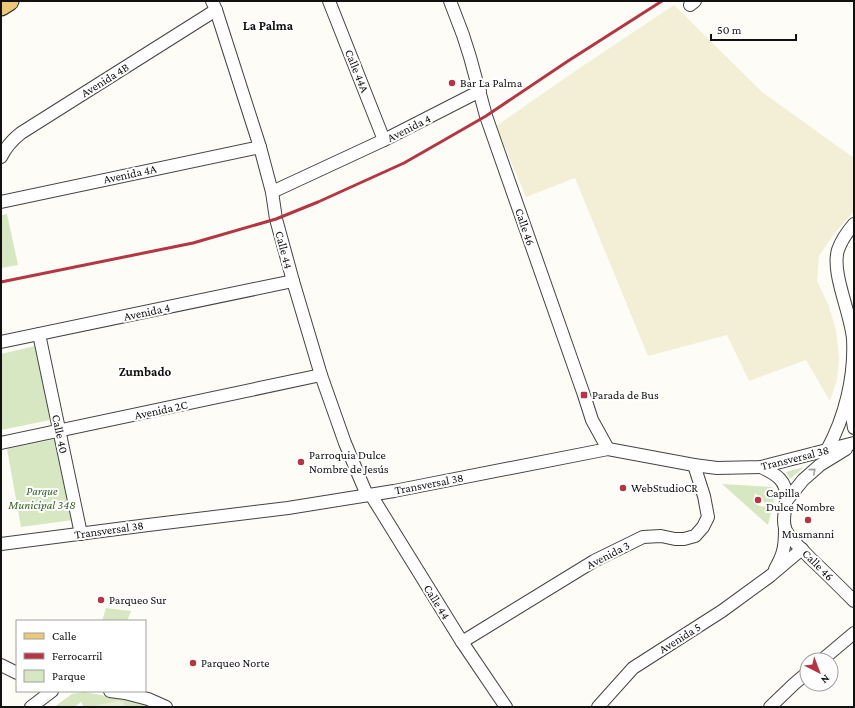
<svg xmlns="http://www.w3.org/2000/svg" width="855" height="708" font-family="'Crimson Pro',serif">
<rect width="100%" height="100%" fill="#fefcf6"/>
<path fill="#f3efd7" d="M 674,5 L 762,92 L 854,158 L 854,211 L 834,234 L 819,256 L 817,281 L 828,304 L 836,329 L 839,358 L 837,380 L 830,401 L 806,360 L 749,381 L 727,335 L 648,356 L 575,178 L 526,197 L 496,126 L 578,69 Z"/>
<g fill="#d7e7c1" fill-rule="evenodd">
<path d="M 7,214 L 18,265 L 1,268 L 1,215 Z"/>
<path d="M 35,346 L 50,420 L 1,430 L 1,354 Z"/>
<path d="M 56,439 L 73,520 L 21,527 L 7,449 Z"/>
<path d="M 804,467 L 790,479 L 786,472 Z"/>
<path d="M 722,484 L 772,487 L 776,492 L 768,525 ZM 755,493 L 767,505 L 767,506 C 761,508 756,505 754,499 Z"/>
<path d="M 106,608 L 131,611 L 127,621 L 102,621 Z"/>
<path d="M 84,692 L 133,701 L 151,707 L 84,707 L 81,702 L 74,707 L 54,707 L 72,694 Z"/>
</g>
<path fill="#e7efd2" d="M 119,701 L 123,702 L 124,704 L 123,707 L 95,707 L 98,705 Z"/>
<g fill="none" stroke-linecap="round" stroke-linejoin="round">
<defs>
<g id="minor">
<path d="M 212,1 L 216,10 L 260,147 L 272,192 L 276,219 L 293,281 L 321,375 L 345,443 L 367,495"/>
<path d="M 329,1 L 384,140"/>
<path d="M 450,1 L 463,35 L 470,57 L 486,116 L 584,395 L 592,420 L 608,449"/>
<path d="M 690,5 L 695,1"/>
<path d="M 1,157 C 6,147 12,140 21,133 L 216,10"/>
<path d="M 272,192 L 384,140 L 480,91"/>
<path d="M 1,202 L 260,147"/>
<path d="M 39,334 L 81,534"/>
<path d="M 1,342 L 293,281"/>
<path d="M 849,397 L 854,428"/>
<path d="M 1,443 L 321,375"/>
<path d="M 827,450 C 845,417 855,377 853,339 C 851,313 831,273 838,250 C 841,241 848,231 854,224"/>
<path d="M 761,467 C 776,474 788,481 786,500 C 786,510 782,518 785,528 C 788,538 803,550 810,558 C 825,572 839,586 854,601"/>
<path d="M 371,495 L 462,642 L 506,707"/>
<path d="M 787,500 L 803,480 L 820,465 L 846,449"/>
<path d="M 1,544 L 148,525 L 288,508 L 394,491 L 608,449 L 694,465 L 717,468 L 761,467 L 854,443"/>
<path d="M 775,569 C 784,554 785,546 785,528"/>
<path d="M 462,642 L 594,561 L 643,537 L 661,536 L 675,539 L 684,539 L 695,536 L 703,527 L 708,517 L 704,496 L 694,465"/>
<path d="M 822,660 L 854,633"/>
<path d="M 1,665 L 17,673"/>
<path d="M 110,691 L 125,693 L 148,699 L 166,707"/>
<path d="M 31,707 L 52,691"/>
<path d="M 598,707 L 633,668 L 722,611 L 770,576 L 802,549"/>
<path d="M 770,707 L 794,684 L 807,673"/>
</g>
<path id="primary" d="M 1,6 L 9,1"/>
</defs>
<use href="#minor" stroke="#444" stroke-width="14"/>
<use href="#primary" stroke="#222" stroke-width="21"/>
<use href="#minor" stroke="#fff" stroke-width="12"/>
<use href="#primary" stroke="#ecc878" stroke-width="19"/>
<path stroke="#b53543" stroke-width="3" d="M 1,282 L 193,243 L 276,219 L 318,202 L 404,163 L 439,143 L 486,116 L 568,61 L 662,1"/>
</g>
<defs><path id="oneway-chevron" d="M-2-3.5L2.5 0L-2 3.5" fill="none" stroke-width="1.6" stroke-linecap="round" stroke-linejoin="round"/></defs>
<use stroke="#a0a0a0" href="#oneway-chevron" transform="translate(813 471) rotate(-41)"/>
<g fill="#b53543" stroke="#fff" stroke-width="1.5">
<circle cx="452" cy="83" r="4"/>
<rect x="580" y="391" width="8" height="8" rx="2"/>
<circle cx="301" cy="462" r="4"/>
<circle cx="623" cy="488" r="4"/>
<circle cx="758" cy="500" r="4"/>
<circle cx="808" cy="520" r="4"/>
<circle cx="101" cy="600" r="4"/>
<circle cx="193" cy="663" r="4"/>
</g>
<g text-anchor="middle" stroke-width="4" stroke-linejoin="round" paint-order="stroke">
<g font-size="12" fill="#111" stroke="#fff">
<text transform="translate(357 71) rotate(68)" y="4">Calle 44A</text>
<text transform="translate(105 80) rotate(-32)" y="4">Avenida 4B</text>
<text transform="translate(409 128) rotate(-27)" y="4">Avenida 4</text>
<text transform="translate(130 174) rotate(-12)" y="4">Avenida 4A</text>
<text transform="translate(525 227) rotate(71)" y="4">Calle 46</text>
<text transform="translate(284 250) rotate(75)" y="4">Calle 44</text>
<text transform="translate(147 312) rotate(-12)" y="4">Avenida 4</text>
<text transform="translate(161 410) rotate(-12)" y="4">Avenida 2C</text>
<text transform="translate(60 434) rotate(78)" y="4">Calle 40</text>
<text transform="translate(795 458) rotate(-14)" y="4">Transversal 38</text>
<text transform="translate(429 484) rotate(-11)" y="4">Transversal 38</text>
<text transform="translate(109 530) rotate(-8)" y="4">Transversal 38</text>
<text transform="translate(608 555) rotate(-27)" y="4">Avenida 3</text>
<text transform="translate(818 565) rotate(45)" y="4">Calle 46</text>
<text transform="translate(437 602) rotate(58)" y="4">Calle 44</text>
<text transform="translate(680 638) rotate(-32)" y="4">Avenida 5</text>
</g>
<g font-size="12" fill="#111" stroke="#fff" text-anchor="start">
<text x="460" y="87">Bar La Palma</text>
<text x="592" y="399">Parada de Bus</text>
<text x="309" y="459">Parroquia Dulce<tspan x="309" dy="14">Nombre de Jesús</tspan></text>
<text x="631" y="492">WebStudioCR</text>
<text x="766" y="497">Capilla<tspan x="766" dy="14">Dulce Nombre</tspan></text>
<text x="808" y="538" text-anchor="middle">Musmanni</text>
<text x="109" y="604">Parqueo Sur</text>
<text x="201" y="667">Parqueo Norte</text>
</g>
<g font-size="12" font-style="italic" fill="#376426" stroke="#fff">
<text x="42" y="495">Parque<tspan x="42" dy="14">Municipal 348</tspan></text>
</g>
<g font-size="13" font-weight="bold" fill="#111" stroke="#fff">
<text x="268" y="30">La Palma</text>
<text x="145" y="376">Zumbado</text>
</g>
</g>
<rect width="855" height="708" fill="none" stroke="#111111" stroke-width="4"/>
<rect x="16" y="620" width="130" height="72" fill="#ffffff" stroke="#a0a0a0"/>
<rect x="24" y="633" width="20" height="6" fill="#ecc878" stroke="#a0a0a0"/>
<text x="52" y="640" font-size="12" fill="#111111">Calle</text>
<rect x="24" y="653" width="20" height="6" fill="#b53543" stroke="#a0a0a0"/>
<text x="52" y="660" font-size="12" fill="#111111">Ferrocarril</text>
<rect x="24" y="670" width="20" height="12" fill="#d7e7c1" stroke="#a0a0a0"/>
<text x="52" y="680" font-size="12" fill="#111111">Parque</text>
<g transform="translate(819 672) rotate(138)"><circle r="19" fill="#ffffff" stroke="#a0a0a0"/>
<path d="M0-3L7 15L0 10L-7 15Z" fill="#b53543"/>
<text y="-6" font-size="11" font-weight="bold" text-anchor="middle" fill="#111111">N</text>
</g>
<path d="M711 34v6h85v-6" fill="none" stroke="#111111" stroke-width="2"/>
<text x="717" y="34" font-size="12" fill="#111111" stroke="#ffffff" stroke-width="3" paint-order="stroke">50 m</text>
</svg>
